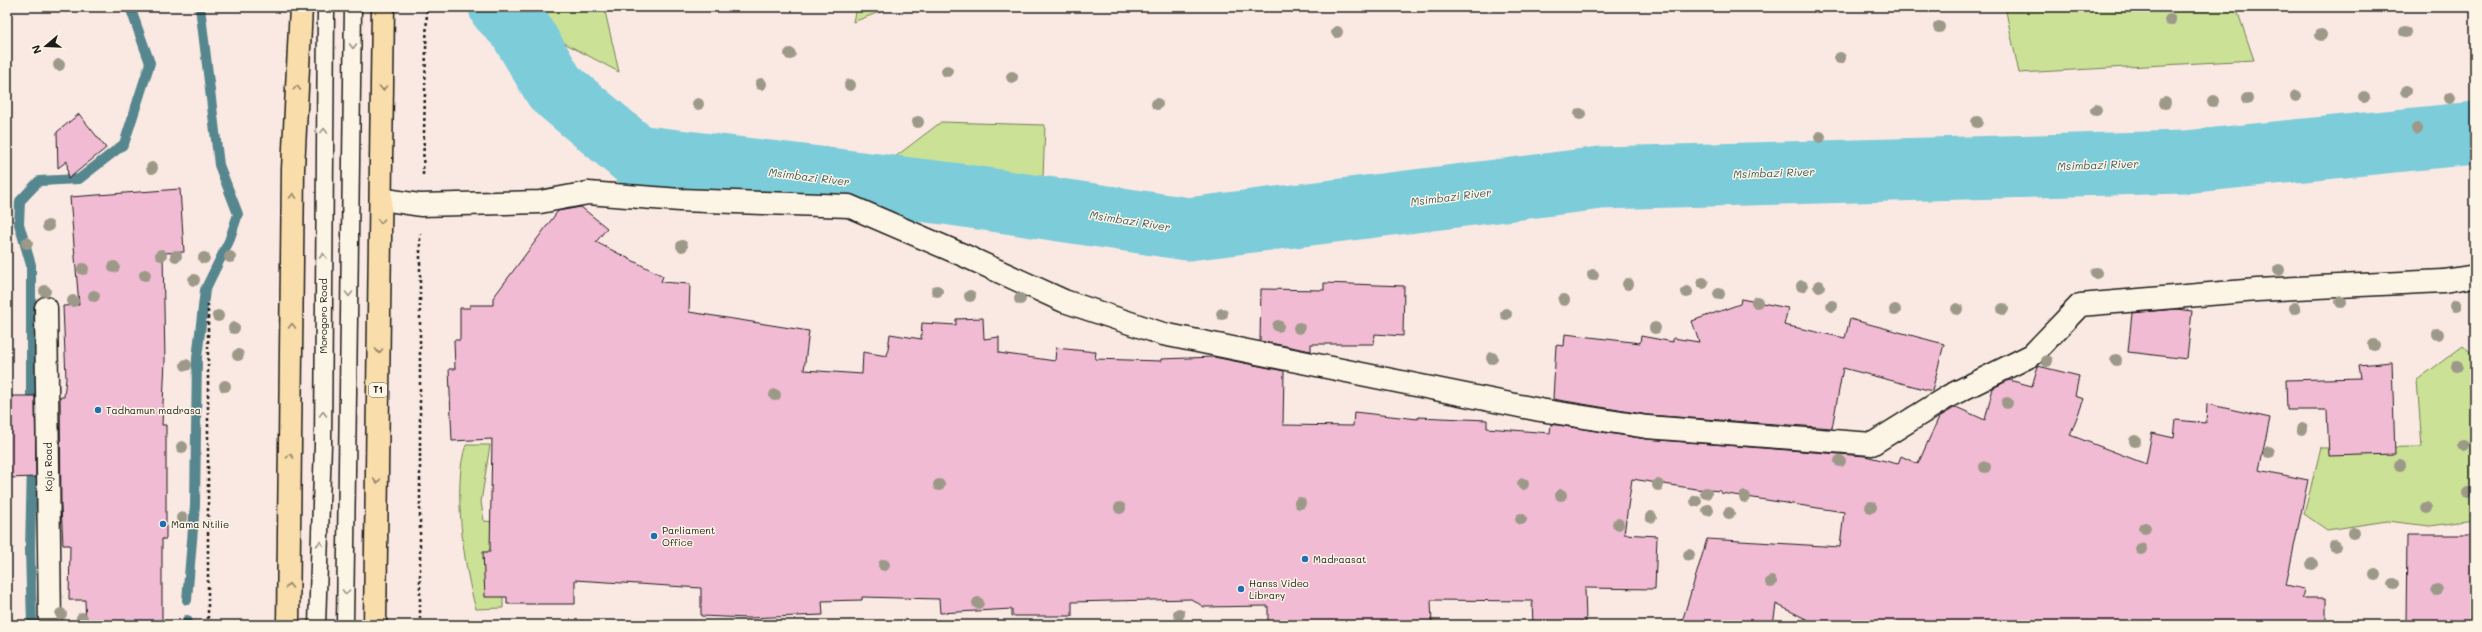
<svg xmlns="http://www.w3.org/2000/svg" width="2482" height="632" font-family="Mali,sans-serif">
<rect width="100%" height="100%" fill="#fae9e2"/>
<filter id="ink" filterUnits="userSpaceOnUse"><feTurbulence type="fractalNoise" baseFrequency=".025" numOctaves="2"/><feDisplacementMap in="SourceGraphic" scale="8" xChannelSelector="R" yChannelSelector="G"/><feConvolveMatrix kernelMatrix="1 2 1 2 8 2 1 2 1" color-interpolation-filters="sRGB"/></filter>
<g filter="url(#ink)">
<g fill="#cbe196" stroke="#747e59">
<path d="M 530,7 L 604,7 L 619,72 L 566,44 Z"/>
<path d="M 856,7 L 893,7 L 853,22 Z"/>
<path d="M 2005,7 L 2236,7 L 2254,60 L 2019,73 Z"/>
<path d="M 941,122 L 1045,125 L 1043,178 L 895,157 Z"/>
<path d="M 2463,346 L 2475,356 L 2475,520 L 2430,526 L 2387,521 L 2327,530 L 2304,514 L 2321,448 L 2422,447 L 2417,380 Z"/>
<path d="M 466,445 L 490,445 L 481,502 L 484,521 L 494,522 L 492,546 L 483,558 L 503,597 L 503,608 L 476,609 C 464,569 452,484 466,445 Z"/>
</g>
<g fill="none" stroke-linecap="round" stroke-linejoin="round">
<g stroke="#56868e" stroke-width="10">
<path d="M 31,409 L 31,265 L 19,224 L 20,201 L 39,181 L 79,179 L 124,144 L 150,63 L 130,7"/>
<path d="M 32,463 L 30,550 L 32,625"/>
<path d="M 187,600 L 195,505 L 197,358 L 205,290 L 229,241 L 238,214 L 219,165 L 200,7"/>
<path d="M 187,620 L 188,625"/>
</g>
<path stroke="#7dccda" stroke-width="63" d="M 500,7 L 519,27 L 555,88 L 636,156 L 952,194 L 1188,229 L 1601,178 L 2185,162 L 2475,133"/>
</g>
<g fill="#f1bbd4" stroke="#1c1c1c">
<path d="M 79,114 L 106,148 L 68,179 L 67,161 L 58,168 L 57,132 Z"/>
<path d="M 180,189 L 184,252 L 163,253 L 165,361 L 162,425 L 166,425 L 166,539 L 162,539 L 162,625 L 86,625 L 85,600 L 69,600 L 70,545 L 63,545 L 61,506 L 60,397 L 64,397 L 66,378 L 63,306 L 79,305 L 70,197 Z"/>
<path d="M 581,207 L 607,228 L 596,242 L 663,276 L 661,282 L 690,284 L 689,312 L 809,331 L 804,370 L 862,374 L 863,352 L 887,356 L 890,334 L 921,339 L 922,323 L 956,325 L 956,319 L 983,318 L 984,339 L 999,337 L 999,353 L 1055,361 L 1056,348 L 1096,352 L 1095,359 L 1161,361 L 1161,359 L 1214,357 L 1284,371 L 1283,425 L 1353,426 L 1354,412 L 1418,419 L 1418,417 L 1487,420 L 1487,428 L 1550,433 L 1551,424 L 1646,439 L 1865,456 L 1898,464 L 1901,456 L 1918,464 L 1939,417 L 1956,407 L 1985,420 L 1993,388 L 2009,380 L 2032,386 L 2038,366 L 2079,376 L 2075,396 L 2084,399 L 2070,435 L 2146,464 L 2152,433 L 2174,438 L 2176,420 L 2206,423 L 2207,404 L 2270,418 L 2259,470 L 2308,480 L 2286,585 L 2304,589 L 2302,598 L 2326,598 L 2326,625 L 1818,625 L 1776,604 L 1773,625 L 1681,625 L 1707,539 L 1840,547 L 1844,512 L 1721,493 L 1721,491 L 1696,489 L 1632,479 L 1624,534 L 1657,536 L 1655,589 L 1585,588 L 1586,622 L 1565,623 L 1565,625 L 1533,625 L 1532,601 L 1431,600 L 1432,625 L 1287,625 L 1287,623 L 1268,623 L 1268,606 L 1204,607 L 1191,599 L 1072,602 L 1072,616 L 1012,616 L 1012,609 L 940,613 L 939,599 L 862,597 L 862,600 L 822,601 L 823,615 L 748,618 L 701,616 L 701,588 L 575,580 L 575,604 L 507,604 L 507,597 L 485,597 L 483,552 L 490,552 L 492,439 L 452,441 L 449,369 L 455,369 L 454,340 L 460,340 L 460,308 L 470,308 L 470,305 L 493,305 L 493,298 L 558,211 Z"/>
<path d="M 1324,283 L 1404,286 L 1403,336 L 1375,334 L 1374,344 L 1311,344 L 1311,351 L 1260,341 L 1261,289 L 1324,290 Z"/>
<path d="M 1741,299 L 1788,308 L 1784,325 L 1845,338 L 1850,319 L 1944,344 L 1932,391 L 1843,368 L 1832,428 L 1648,415 L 1553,399 L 1556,345 L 1564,346 L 1565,334 L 1640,343 L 1641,336 L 1673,342 L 1673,338 L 1699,342 L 1692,321 L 1740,304 Z"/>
<path d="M 2176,309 L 2192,311 L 2187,359 L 2128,352 L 2132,313 Z"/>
<path d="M 2392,362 L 2395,454 L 2329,456 L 2327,410 L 2287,410 L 2286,380 L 2361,378 L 2359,365 Z"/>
<path d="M 7,396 L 35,396 L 36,477 L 7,478 Z"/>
<path d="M 2407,535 L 2475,535 L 2475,625 L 2406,625 Z"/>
</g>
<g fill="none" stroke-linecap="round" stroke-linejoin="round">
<defs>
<g id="lane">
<path d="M 317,625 L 323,444 L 326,7"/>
<path d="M 345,625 L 353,7"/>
</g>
<g id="street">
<path d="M 381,199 L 420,205 L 540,202 L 588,193 L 680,200 L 849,206 L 963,255 L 1064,301 L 1163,334 L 1540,410 L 1647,427 L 1872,444 L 1949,396 L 2032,355 L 2080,305 L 2257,290 L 2444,281 L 2475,276"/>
<path d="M 46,308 L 50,625"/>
</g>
<g id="highway">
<path d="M 288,625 L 293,169 L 301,7"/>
<path d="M 375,625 L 383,7"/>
</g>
</defs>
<use href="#lane" stroke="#1c1c1c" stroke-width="19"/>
<use href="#street" stroke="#1c1c1c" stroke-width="25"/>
<use href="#highway" stroke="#1c1c1c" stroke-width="25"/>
<g stroke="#1c1c1c" stroke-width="2.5" stroke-dasharray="3 3" stroke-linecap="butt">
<path d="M 423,175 L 427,7"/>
<path d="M 208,625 L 208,303"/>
<path d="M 420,625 L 420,234"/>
</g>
<use href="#lane" stroke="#fcf5e5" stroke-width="16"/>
<use href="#street" stroke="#fcf5e5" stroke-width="22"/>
<use href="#highway" stroke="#f9ddab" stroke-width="22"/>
</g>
<g fill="#9d9989">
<circle cx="2170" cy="20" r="6"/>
<circle cx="1939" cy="27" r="6"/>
<circle cx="1337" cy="32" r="6"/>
<circle cx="2405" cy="32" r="6"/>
<circle cx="2321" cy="35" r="6"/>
<circle cx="790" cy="54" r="6"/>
<circle cx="1840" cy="58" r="6"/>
<circle cx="59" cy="65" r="6"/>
<circle cx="947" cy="71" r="6"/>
<circle cx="1012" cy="77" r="6"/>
<circle cx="761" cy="84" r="6"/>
<circle cx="850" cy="85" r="6"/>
<circle cx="2406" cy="91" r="6"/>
<circle cx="2296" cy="96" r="6"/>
<circle cx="2364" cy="97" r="6"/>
<circle cx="2450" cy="98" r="6"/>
<circle cx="2247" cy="99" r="6"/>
<circle cx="2213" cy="101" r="6"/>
<circle cx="2165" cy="103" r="6"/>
<circle cx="698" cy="104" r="6"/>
<circle cx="1157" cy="104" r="6"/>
<circle cx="2096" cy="110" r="6"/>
<circle cx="1580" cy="114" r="6"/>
<circle cx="918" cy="122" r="6"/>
<circle cx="1977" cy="122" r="6"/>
<circle cx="2417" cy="129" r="6"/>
<circle cx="1820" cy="137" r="6"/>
<circle cx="152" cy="168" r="6"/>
<circle cx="48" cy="226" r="6"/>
<circle cx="27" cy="243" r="6"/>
<circle cx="682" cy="246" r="6"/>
<circle cx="161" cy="255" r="6"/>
<circle cx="176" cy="256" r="6"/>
<circle cx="230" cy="257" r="6"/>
<circle cx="204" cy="258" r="6"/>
<circle cx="114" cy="267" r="6"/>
<circle cx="83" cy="269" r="6"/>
<circle cx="2279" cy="270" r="6"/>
<circle cx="2096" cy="273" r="6"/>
<circle cx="145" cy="275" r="6"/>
<circle cx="1593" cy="275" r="6"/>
<circle cx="194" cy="280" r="6"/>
<circle cx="1703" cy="283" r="6"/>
<circle cx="1628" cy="284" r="6"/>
<circle cx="1802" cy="286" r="6"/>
<circle cx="1819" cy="286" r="6"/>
<circle cx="45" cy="291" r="6"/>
<circle cx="937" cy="291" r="6"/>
<circle cx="1687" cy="292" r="6"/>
<circle cx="1719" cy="294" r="6"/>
<circle cx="94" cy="296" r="6"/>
<circle cx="970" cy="296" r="6"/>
<circle cx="1020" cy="299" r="6"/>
<circle cx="1564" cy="300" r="6"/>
<circle cx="73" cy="301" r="6"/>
<circle cx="1757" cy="302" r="6"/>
<circle cx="2341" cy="302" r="6"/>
<circle cx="1832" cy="306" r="6"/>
<circle cx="2456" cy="306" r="6"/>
<circle cx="2295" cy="308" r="6"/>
<circle cx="1957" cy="309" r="6"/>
<circle cx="2003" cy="309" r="6"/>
<circle cx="1895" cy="310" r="6"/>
<circle cx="1222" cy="314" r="6"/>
<circle cx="1506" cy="314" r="6"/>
<circle cx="218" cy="316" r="6"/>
<circle cx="1278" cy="326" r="6"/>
<circle cx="234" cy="328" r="6"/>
<circle cx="1299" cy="328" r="6"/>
<circle cx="1655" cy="328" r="6"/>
<circle cx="2438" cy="334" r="6"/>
<circle cx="2374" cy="345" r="6"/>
<circle cx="238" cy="355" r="6"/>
<circle cx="1492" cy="358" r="6"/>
<circle cx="2116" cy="360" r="6"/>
<circle cx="2047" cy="361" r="6"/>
<circle cx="186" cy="365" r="6"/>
<circle cx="2457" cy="366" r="6"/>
<circle cx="225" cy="386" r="6"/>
<circle cx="775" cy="395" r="6"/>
<circle cx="2007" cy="403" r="6"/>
<circle cx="2302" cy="429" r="6"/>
<circle cx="2135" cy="441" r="6"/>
<circle cx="2463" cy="445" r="6"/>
<circle cx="182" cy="447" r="6"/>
<circle cx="2269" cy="452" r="6"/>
<circle cx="1840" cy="461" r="6"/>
<circle cx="2400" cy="465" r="6"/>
<circle cx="1985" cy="467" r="6"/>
<circle cx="1523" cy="484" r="6"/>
<circle cx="939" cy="485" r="6"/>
<circle cx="1658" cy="485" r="6"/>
<circle cx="1706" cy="493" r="6"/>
<circle cx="2468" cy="493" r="6"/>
<circle cx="1561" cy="495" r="6"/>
<circle cx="1745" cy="497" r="6"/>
<circle cx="1696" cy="501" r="6"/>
<circle cx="1300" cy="503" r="6"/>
<circle cx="1871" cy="507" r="6"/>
<circle cx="1120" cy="508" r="6"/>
<circle cx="2426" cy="508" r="6"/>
<circle cx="1708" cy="510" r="6"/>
<circle cx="1729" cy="513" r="6"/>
<circle cx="1651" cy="517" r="6"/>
<circle cx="182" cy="518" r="6"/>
<circle cx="1521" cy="519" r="6"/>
<circle cx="1618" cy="524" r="6"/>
<circle cx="2145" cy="528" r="6"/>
<circle cx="2353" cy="533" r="6"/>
<circle cx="2335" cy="546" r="6"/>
<circle cx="2141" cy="549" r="6"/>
<circle cx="1689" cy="555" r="6"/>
<circle cx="2312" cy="564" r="6"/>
<circle cx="884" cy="565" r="6"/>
<circle cx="2375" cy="575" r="6"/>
<circle cx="1771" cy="582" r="6"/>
<circle cx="2394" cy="584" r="6"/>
<circle cx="2437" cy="590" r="6"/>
<circle cx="978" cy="603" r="6"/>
<circle cx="61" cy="614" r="6"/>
<circle cx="1179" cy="614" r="6"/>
<circle cx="82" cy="618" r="6"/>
</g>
<defs><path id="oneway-chevron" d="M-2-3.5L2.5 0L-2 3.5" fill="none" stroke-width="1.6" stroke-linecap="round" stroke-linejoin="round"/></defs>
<g stroke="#97938b">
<use href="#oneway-chevron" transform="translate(353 46) rotate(91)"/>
<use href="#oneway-chevron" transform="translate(324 131) rotate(-89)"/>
<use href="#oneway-chevron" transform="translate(323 256) rotate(-90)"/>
<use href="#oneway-chevron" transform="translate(349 294) rotate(90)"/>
<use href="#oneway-chevron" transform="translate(323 414) rotate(-90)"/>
<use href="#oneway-chevron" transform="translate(320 544) rotate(-88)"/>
<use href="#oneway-chevron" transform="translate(346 592) rotate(91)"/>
</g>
<g stroke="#96866b">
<use href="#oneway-chevron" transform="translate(297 88) rotate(-87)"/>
<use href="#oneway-chevron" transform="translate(383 88) rotate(90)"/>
<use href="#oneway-chevron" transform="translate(293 196) rotate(-89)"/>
<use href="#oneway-chevron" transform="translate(381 221) rotate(91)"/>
<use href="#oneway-chevron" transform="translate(292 326) rotate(-89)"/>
<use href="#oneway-chevron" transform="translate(379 351) rotate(91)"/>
<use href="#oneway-chevron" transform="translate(290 456) rotate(-89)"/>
<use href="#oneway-chevron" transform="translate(377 481) rotate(91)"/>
<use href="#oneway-chevron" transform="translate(289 586) rotate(-89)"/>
</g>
</g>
<g fill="#1f6fb2" stroke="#fcf5e5" stroke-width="1.5">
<circle cx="98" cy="410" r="4"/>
<circle cx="163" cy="524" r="4"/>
<circle cx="654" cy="536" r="4"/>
<circle cx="1305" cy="559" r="4"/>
<circle cx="1241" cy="589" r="4"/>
</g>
<g text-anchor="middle" stroke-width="3" stroke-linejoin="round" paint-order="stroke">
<rect fill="#fcf5e5" stroke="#5f5d58" stroke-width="1" x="369" y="383" width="18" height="14" rx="3"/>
<g font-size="9" font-weight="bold" fill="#1c1c1c">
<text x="378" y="393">T1</text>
</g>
<g font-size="10" fill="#1c1c1c" stroke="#fcf5e5">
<text transform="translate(323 316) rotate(-90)" y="4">Morogoro Road</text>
<text transform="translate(48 467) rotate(-91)" y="4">Koja Road</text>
</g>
<g font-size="10" fill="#1c1c1c" stroke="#fcf5e5" text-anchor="start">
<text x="106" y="414">Tadhamun madrasa</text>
<text x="171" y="528">Mama Ntilie</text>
<text x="662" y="534">Parliament<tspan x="662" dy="12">Office</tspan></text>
<text x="1313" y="563">Madraasat</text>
<text x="1249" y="587">Hanss Video<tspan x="1249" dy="12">Library</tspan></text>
</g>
<g font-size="11" font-style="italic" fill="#3e5a5e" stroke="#fcf5e5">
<text transform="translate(2098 165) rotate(-2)" y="4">Msimbazi River</text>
<text transform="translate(1774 173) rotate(-2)" y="4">Msimbazi River</text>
<text transform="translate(809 177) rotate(7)" y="4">Msimbazi River</text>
<text transform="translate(1451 197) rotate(-7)" y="4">Msimbazi River</text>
<text transform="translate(1130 221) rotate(9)" y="4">Msimbazi River</text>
</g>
</g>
<rect width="2482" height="632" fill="none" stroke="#fcf5e5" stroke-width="24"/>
<rect x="12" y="12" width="2458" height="608" fill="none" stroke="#1c1c1c" stroke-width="1.5" filter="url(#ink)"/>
<g transform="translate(46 46) rotate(251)" stroke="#fcf5e5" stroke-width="3" paint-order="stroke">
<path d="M0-3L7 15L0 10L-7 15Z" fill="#1c1c1c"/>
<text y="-6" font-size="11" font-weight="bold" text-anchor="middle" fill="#1c1c1c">N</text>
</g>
</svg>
